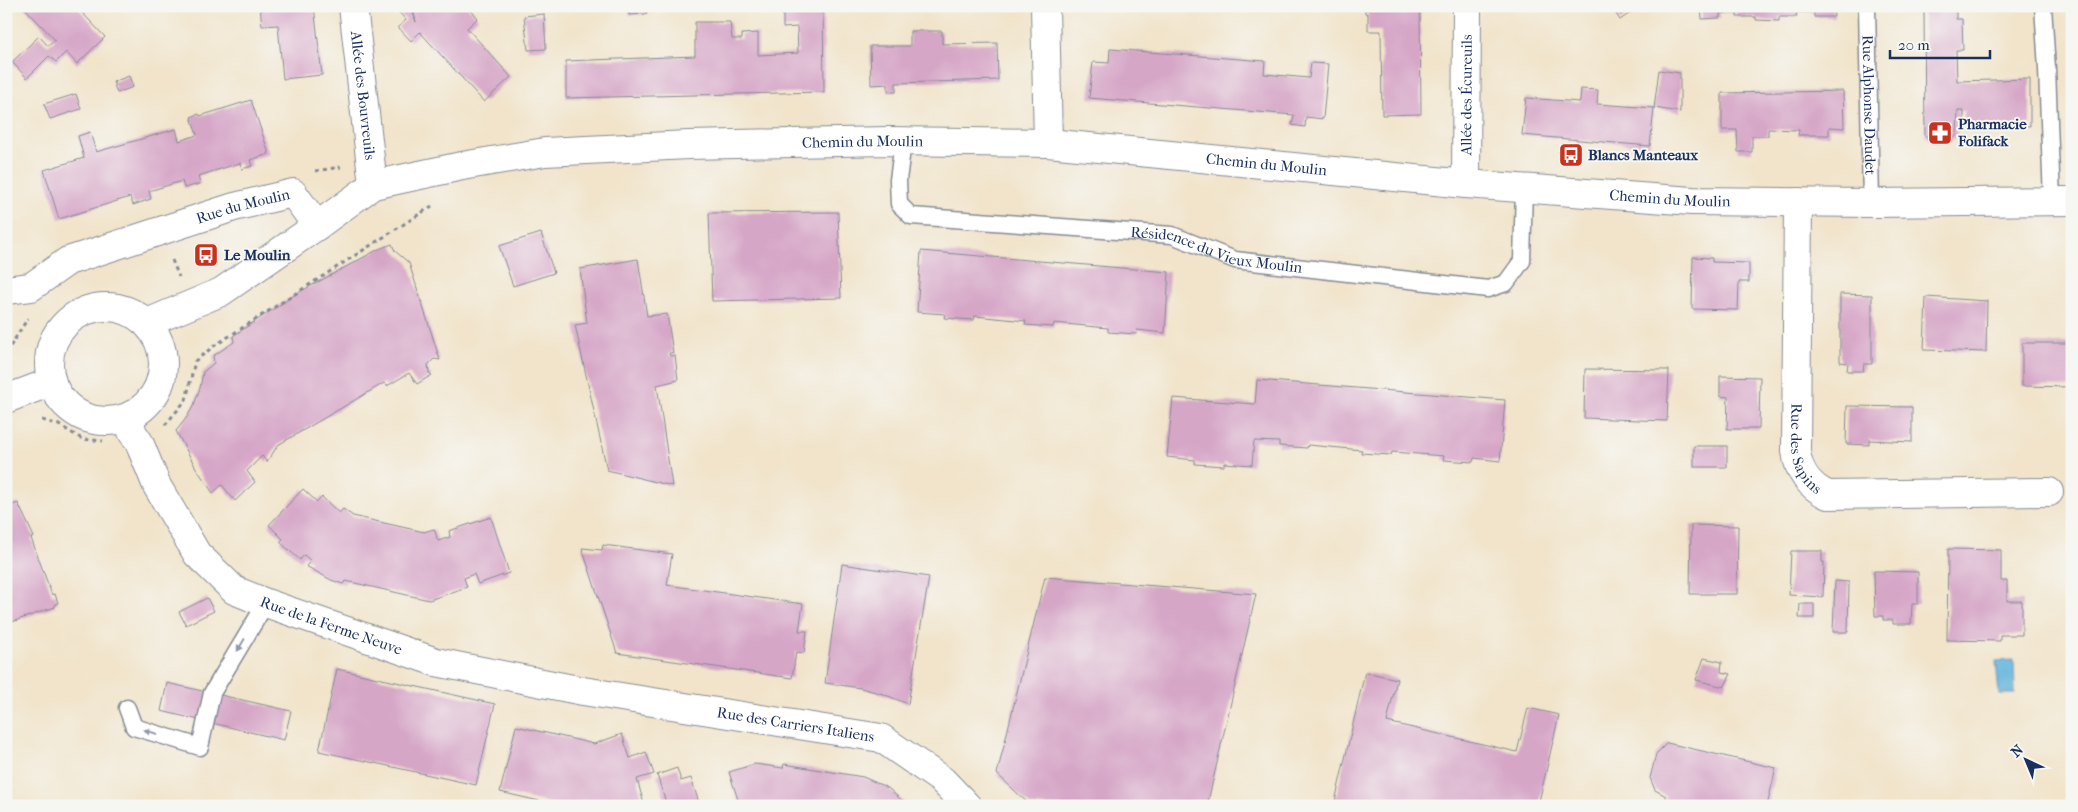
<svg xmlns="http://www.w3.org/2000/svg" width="2078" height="812" font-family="'IM FELL French Canon',serif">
<rect width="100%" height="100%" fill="#f6f6f2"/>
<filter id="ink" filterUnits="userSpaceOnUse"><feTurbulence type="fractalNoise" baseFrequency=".02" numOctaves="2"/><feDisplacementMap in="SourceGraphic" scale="10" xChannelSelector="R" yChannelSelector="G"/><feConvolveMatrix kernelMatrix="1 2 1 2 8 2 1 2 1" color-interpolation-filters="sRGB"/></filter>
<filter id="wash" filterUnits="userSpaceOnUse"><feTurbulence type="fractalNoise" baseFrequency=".0096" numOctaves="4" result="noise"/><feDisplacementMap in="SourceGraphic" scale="20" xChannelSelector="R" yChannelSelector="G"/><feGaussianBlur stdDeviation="1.12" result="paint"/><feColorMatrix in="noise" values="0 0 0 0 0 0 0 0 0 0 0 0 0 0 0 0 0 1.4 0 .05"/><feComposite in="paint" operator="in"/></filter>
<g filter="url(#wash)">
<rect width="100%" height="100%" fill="#f1e4cb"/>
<path fill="#61b4dc" stroke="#3e729d" d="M 2014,660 L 2015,694 L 1999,694 L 1996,661 Z"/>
<g id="blocks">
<g fill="#d6a6c7">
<path d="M 23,6 L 76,6 L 105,37 L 77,64 L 66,52 L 56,62 L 49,56 L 27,78 L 12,62 L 39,36 L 48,46 L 55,40 Z"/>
<path d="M 260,6 L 314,6 L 322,75 L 283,79 L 278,25 L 262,26 Z"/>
<path d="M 397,6 L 411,6 L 416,22 L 412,6 L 467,6 L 478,18 L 467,28 L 511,77 L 484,102 L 420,32 L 411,41 L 398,27 L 406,20 L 395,8 Z"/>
<path d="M 629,6 L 647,6 L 647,14 L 629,15 Z"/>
<path d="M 783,6 L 823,6 L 824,92 L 566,98 L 566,61 L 695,56 L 695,22 L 730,22 L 732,39 L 742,39 L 742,34 L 758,33 L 758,55 L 798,53 L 797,27 L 783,28 Z"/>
<path d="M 1365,6 L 1420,6 L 1421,114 L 1382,115 L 1381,31 L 1368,31 L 1368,14 L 1365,13 Z"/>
<path d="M 1611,6 L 1640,6 L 1620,20 Z"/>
<path d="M 1701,6 L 1833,6 L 1834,17 L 1814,17 L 1814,12 L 1796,12 L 1797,17 L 1779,17 L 1779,21 L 1756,20 L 1756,17 L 1737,17 L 1737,12 L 1720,13 L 1720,18 L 1702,19 Z"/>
<path d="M 1956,10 L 1956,19 L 1962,19 L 1963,50 L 1956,50 L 1957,81 L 2030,79 L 2030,126 L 1964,125 L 1964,111 L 1958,111 L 1957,135 L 1949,143 L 1933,143 L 1925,135 L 1924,11 Z"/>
<path d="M 544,14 L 546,49 L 528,50 L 524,16 Z"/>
<path d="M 910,31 L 942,31 L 942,44 L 997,43 L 998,80 L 896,83 L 896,92 L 888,92 L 888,84 L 871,85 L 870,46 L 910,46 Z"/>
<path d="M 1110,49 L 1265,61 L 1264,74 L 1309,78 L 1311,63 L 1328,64 L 1323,119 L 1306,117 L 1305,127 L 1292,125 L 1294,115 L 1089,98 L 1093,62 L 1109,63 Z"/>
<path d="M 1659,70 L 1680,73 L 1680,112 L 1654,108 Z"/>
<path d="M 129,76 L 133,87 L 117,93 L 113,82 Z"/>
<path d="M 1581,89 L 1598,90 L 1597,104 L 1654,108 L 1650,146 L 1522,135 L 1526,98 L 1580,102 Z"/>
<path d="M 1843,91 L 1844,128 L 1829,127 L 1829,135 L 1798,135 L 1799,130 L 1768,129 L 1768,136 L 1752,136 L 1752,152 L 1738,152 L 1737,130 L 1722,130 L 1722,93 Z"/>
<path d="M 76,94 L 81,109 L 50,119 L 44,104 Z"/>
<path d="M 251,100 L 269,154 L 250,160 L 252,166 L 242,169 L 240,163 L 198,176 L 200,184 L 184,188 L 182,181 L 149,191 L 151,199 L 133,205 L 130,197 L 59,219 L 44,170 L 84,158 L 78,136 L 90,132 L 96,152 L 176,129 L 179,141 L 197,135 L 191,117 L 199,114 L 200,116 Z"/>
<path d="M 838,212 L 841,298 L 712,301 L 709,213 Z"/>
<path d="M 541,233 L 554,273 L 513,286 L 499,246 Z"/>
<path d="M 392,244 L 395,251 L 409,263 L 440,360 L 434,359 L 428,365 L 429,373 L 432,375 L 417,384 L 409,373 L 387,386 L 384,383 L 278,445 L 267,462 L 262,456 L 247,471 L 255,482 L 235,501 L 222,485 L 213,493 L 196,468 L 176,431 L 187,417 L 194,405 L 200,388 L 203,372 L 214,363 L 213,356 L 234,342 L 233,336 L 296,294 L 379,249 Z"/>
<path d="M 921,251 L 1169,272 L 1165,333 L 1137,330 L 1136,334 L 1108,332 L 1108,328 L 1054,323 L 1053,327 L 1025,325 L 1026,321 L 975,316 L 974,320 L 944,318 L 945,314 L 917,312 Z"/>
<path d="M 1693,257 L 1712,258 L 1712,262 L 1749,263 L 1749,282 L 1739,282 L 1738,310 L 1692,309 Z"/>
<path d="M 638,259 L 647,316 L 667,314 L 673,353 L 669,353 L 670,356 L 675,355 L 678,380 L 657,385 L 672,486 L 607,470 L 575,325 L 587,323 L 580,269 Z"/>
<path d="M 1840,294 L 1872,295 L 1872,364 L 1864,364 L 1863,371 L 1847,371 L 1848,363 L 1840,362 Z"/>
<path d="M 1926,297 L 1987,301 L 1986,352 L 1924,350 Z"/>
<path d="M 2022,343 L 2072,343 L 2072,387 L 2022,386 Z"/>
<path d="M 1585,369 L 1669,370 L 1667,421 L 1584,418 Z"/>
<path d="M 1720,376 L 1760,377 L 1759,429 L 1727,429 L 1728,397 L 1720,396 Z"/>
<path d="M 1257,380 L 1505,400 L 1500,461 L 1474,458 L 1473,462 L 1443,460 L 1444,456 L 1392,452 L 1391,455 L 1361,453 L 1362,450 L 1308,445 L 1307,448 L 1279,446 L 1279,442 L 1254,441 L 1252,465 L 1224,463 L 1224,466 L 1195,464 L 1195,460 L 1167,457 L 1173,398 L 1255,404 Z"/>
<path d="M 1847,406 L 1912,407 L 1912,442 L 1869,440 L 1869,445 L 1846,444 Z"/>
<rect x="1694" y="446" width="33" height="21"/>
<path d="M 303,489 L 317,502 L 322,497 L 339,513 L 343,509 L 353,516 L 424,532 L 434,529 L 438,541 L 450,537 L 449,531 L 491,517 L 509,573 L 478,584 L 474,574 L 464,578 L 467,587 L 429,600 L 346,581 L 343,584 L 331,580 L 306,566 L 311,561 L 304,555 L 300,560 L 280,542 L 283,539 L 269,525 Z"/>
<path d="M 18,503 L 34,537 L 31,538 L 52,595 L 55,594 L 58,603 L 55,604 L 55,607 L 6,624 L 6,507 Z"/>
<path d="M 1691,525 L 1738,526 L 1737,594 L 1690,594 Z"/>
<path d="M 603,545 L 672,554 L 667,585 L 803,604 L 799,631 L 807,631 L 804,653 L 796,652 L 792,678 L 617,653 L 582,548 L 602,550 Z"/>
<path d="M 1948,549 L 2001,550 L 2001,581 L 2007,581 L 2007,601 L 2022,601 L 2022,635 L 2000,635 L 2000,641 L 1947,640 Z"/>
<path d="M 1791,551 L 1822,551 L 1822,562 L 1824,562 L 1823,597 L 1789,595 Z"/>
<path d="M 842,564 L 929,577 L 908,704 L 883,694 L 861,688 L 825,683 Z"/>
<path d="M 1874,571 L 1918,572 L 1918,604 L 1912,604 L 1911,624 L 1893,624 L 1893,620 L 1883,620 L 1883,616 L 1875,616 Z"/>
<path d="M 1045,577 L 1256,594 L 1207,806 L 1031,806 L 997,774 Z"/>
<path d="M 1835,581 L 1849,582 L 1848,632 L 1833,632 Z"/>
<path d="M 207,598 L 214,611 L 186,625 L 179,612 Z"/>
<path d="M 1800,604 L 1814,604 L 1814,618 L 1799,618 Z"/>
<path d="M 1704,658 L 1722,662 L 1721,672 L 1731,674 L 1724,687 L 1696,680 Z"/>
<path d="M 337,669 L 495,704 L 476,785 L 319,751 Z"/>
<path d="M 1365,672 L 1397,679 L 1387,722 L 1517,752 L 1528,708 L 1559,715 L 1538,806 L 1334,806 Z"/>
<path d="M 167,683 L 291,711 L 284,740 L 161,711 Z"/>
<path d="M 516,726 L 594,744 L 622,734 L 630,758 L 646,752 L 654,774 L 637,779 L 644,804 L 639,806 L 561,806 L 500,792 Z"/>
<path d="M 1667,743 L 1776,768 L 1767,806 L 1664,806 L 1666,796 L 1655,790 L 1650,778 L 1656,754 Z"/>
<path d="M 755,764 L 783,768 L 784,764 L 863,777 L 888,788 L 908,806 L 740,806 L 729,772 Z"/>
<path d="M 677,768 L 681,781 L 691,778 L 700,806 L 667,806 L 657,775 Z"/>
</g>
</g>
</g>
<g filter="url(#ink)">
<use href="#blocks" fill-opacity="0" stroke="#868a94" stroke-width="1"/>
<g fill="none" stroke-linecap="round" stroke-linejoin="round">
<defs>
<g id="service">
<path id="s1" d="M 1867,6 L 1871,203"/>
<path d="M 2043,6 L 2047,69 L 2052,201"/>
<path id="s2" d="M 903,142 L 898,180 L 899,204 L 911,216 L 1172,235 L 1235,260 L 1488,289 L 1506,283 L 1522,261 L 1524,188"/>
<path d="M 127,708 L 134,727 L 200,747 L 212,693 L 266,603"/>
</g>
<g id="minor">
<path id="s3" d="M 353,6 L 373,185"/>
<path d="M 1045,6 L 1048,143"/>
<path id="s4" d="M 1466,184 L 1467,6"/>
<path id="s5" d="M 1798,202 L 1796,451 C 1798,471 1810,487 1828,495 L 2049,492"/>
<path id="s6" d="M 6,290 L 31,287 L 68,261 L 234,207 L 293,193 L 317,226"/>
<circle cx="106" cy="364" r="57"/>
<path id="s7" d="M 147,323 L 221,292 L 317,226 L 373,185 L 462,166 L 545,152 L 689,145 L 887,141 L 1048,143 L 1466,184 L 1692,201 L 1871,203 L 2072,201"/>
<path d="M 6,399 L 51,382"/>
<path id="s8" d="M 130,416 L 132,432 L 139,442 L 157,486 L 197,554 L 234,590 L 266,603 L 436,662 L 583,691 L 881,738 L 942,780 L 967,806"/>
</g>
</defs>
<use href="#service" stroke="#868a94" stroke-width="19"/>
<use href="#minor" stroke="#868a94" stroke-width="30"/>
<g stroke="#868a94" stroke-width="3" stroke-dasharray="4 4" stroke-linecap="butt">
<path d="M 315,171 L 341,167"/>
<path d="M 172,260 L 179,277"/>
<path d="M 6,353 L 28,318"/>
<path d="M 42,420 L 59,425 L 82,439 L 103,441"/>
<path d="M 165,425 L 186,400 L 195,361 L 214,346 L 432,206"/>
<path d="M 6,801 L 29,806"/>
</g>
<use href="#service" stroke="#fff" stroke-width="16"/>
<use href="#minor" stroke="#fff" stroke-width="28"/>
</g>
<defs><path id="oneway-solid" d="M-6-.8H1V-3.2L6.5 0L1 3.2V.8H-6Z" transform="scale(1.25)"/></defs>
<g fill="#8d97ae">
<use href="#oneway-solid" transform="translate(241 645) rotate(121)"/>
<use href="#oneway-solid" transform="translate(151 732) rotate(-163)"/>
</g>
</g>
<defs>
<symbol id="pharmacy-square" viewBox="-11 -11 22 22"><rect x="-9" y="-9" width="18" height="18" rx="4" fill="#c8321e" stroke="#f6f6f2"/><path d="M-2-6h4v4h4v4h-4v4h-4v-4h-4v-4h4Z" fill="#fff"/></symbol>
<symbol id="bus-square" viewBox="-11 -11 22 22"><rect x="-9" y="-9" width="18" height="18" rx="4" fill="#c8321e" stroke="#f6f6f2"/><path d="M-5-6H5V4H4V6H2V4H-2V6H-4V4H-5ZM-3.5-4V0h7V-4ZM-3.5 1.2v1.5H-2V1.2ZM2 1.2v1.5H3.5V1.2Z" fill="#fff"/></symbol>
</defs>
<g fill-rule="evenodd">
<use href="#pharmacy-square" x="1926" y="119" width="28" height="28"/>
<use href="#bus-square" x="1557" y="141" width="28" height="28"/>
<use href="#bus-square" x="192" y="241" width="28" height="28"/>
</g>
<g text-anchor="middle" stroke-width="4" stroke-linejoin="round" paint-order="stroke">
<g font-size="15" fill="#1b2f5e" stroke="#f6f6f2">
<text dy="5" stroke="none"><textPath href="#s4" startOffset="89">Allée des Écureuils</textPath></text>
<text dy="5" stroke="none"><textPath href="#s3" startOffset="90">Allée des Bouvreuils</textPath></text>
<text dy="5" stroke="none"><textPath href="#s1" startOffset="99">Rue Alphonse Daudet</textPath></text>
<text dy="5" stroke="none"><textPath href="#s7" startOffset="759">Chemin du Moulin</textPath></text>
<text dy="5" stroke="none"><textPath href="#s7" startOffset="1164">Chemin du Moulin</textPath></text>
<text dy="5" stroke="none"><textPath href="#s7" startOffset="1569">Chemin du Moulin</textPath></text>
<text dy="5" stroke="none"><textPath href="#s6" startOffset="254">Rue du Moulin</textPath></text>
<text dy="5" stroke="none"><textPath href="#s2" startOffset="388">Résidence du Vieux Moulin</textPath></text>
<text dy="5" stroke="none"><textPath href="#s5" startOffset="249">Rue des Sapins</textPath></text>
<text dy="5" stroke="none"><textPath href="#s8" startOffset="310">Rue de la Ferme Neuve</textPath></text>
<text dy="5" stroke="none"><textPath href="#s8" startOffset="786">Rue des Carriers Italiens</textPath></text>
</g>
<g font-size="15" font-weight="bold" fill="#1b2f5e" stroke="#f6f6f2" text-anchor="start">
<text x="1958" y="129">Pharmacie<tspan x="1958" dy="17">Folifack</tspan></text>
<text x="1588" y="160">Blancs Manteaux</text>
<text x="224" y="260">Le Moulin</text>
</g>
</g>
<rect width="2078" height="812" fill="none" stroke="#f6f6f2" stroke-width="25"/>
<g transform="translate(2026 760) rotate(316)" stroke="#f6f6f2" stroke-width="4" paint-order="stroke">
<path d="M0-4L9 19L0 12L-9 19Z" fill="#1b2f5e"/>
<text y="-8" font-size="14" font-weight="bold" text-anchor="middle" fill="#1b2f5e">N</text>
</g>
<path d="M1890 50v8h100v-8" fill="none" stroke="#1b2f5e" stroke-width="2.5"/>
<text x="1898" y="50" font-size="15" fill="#1b2f5e" stroke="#f6f6f2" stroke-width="4" paint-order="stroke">20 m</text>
</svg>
